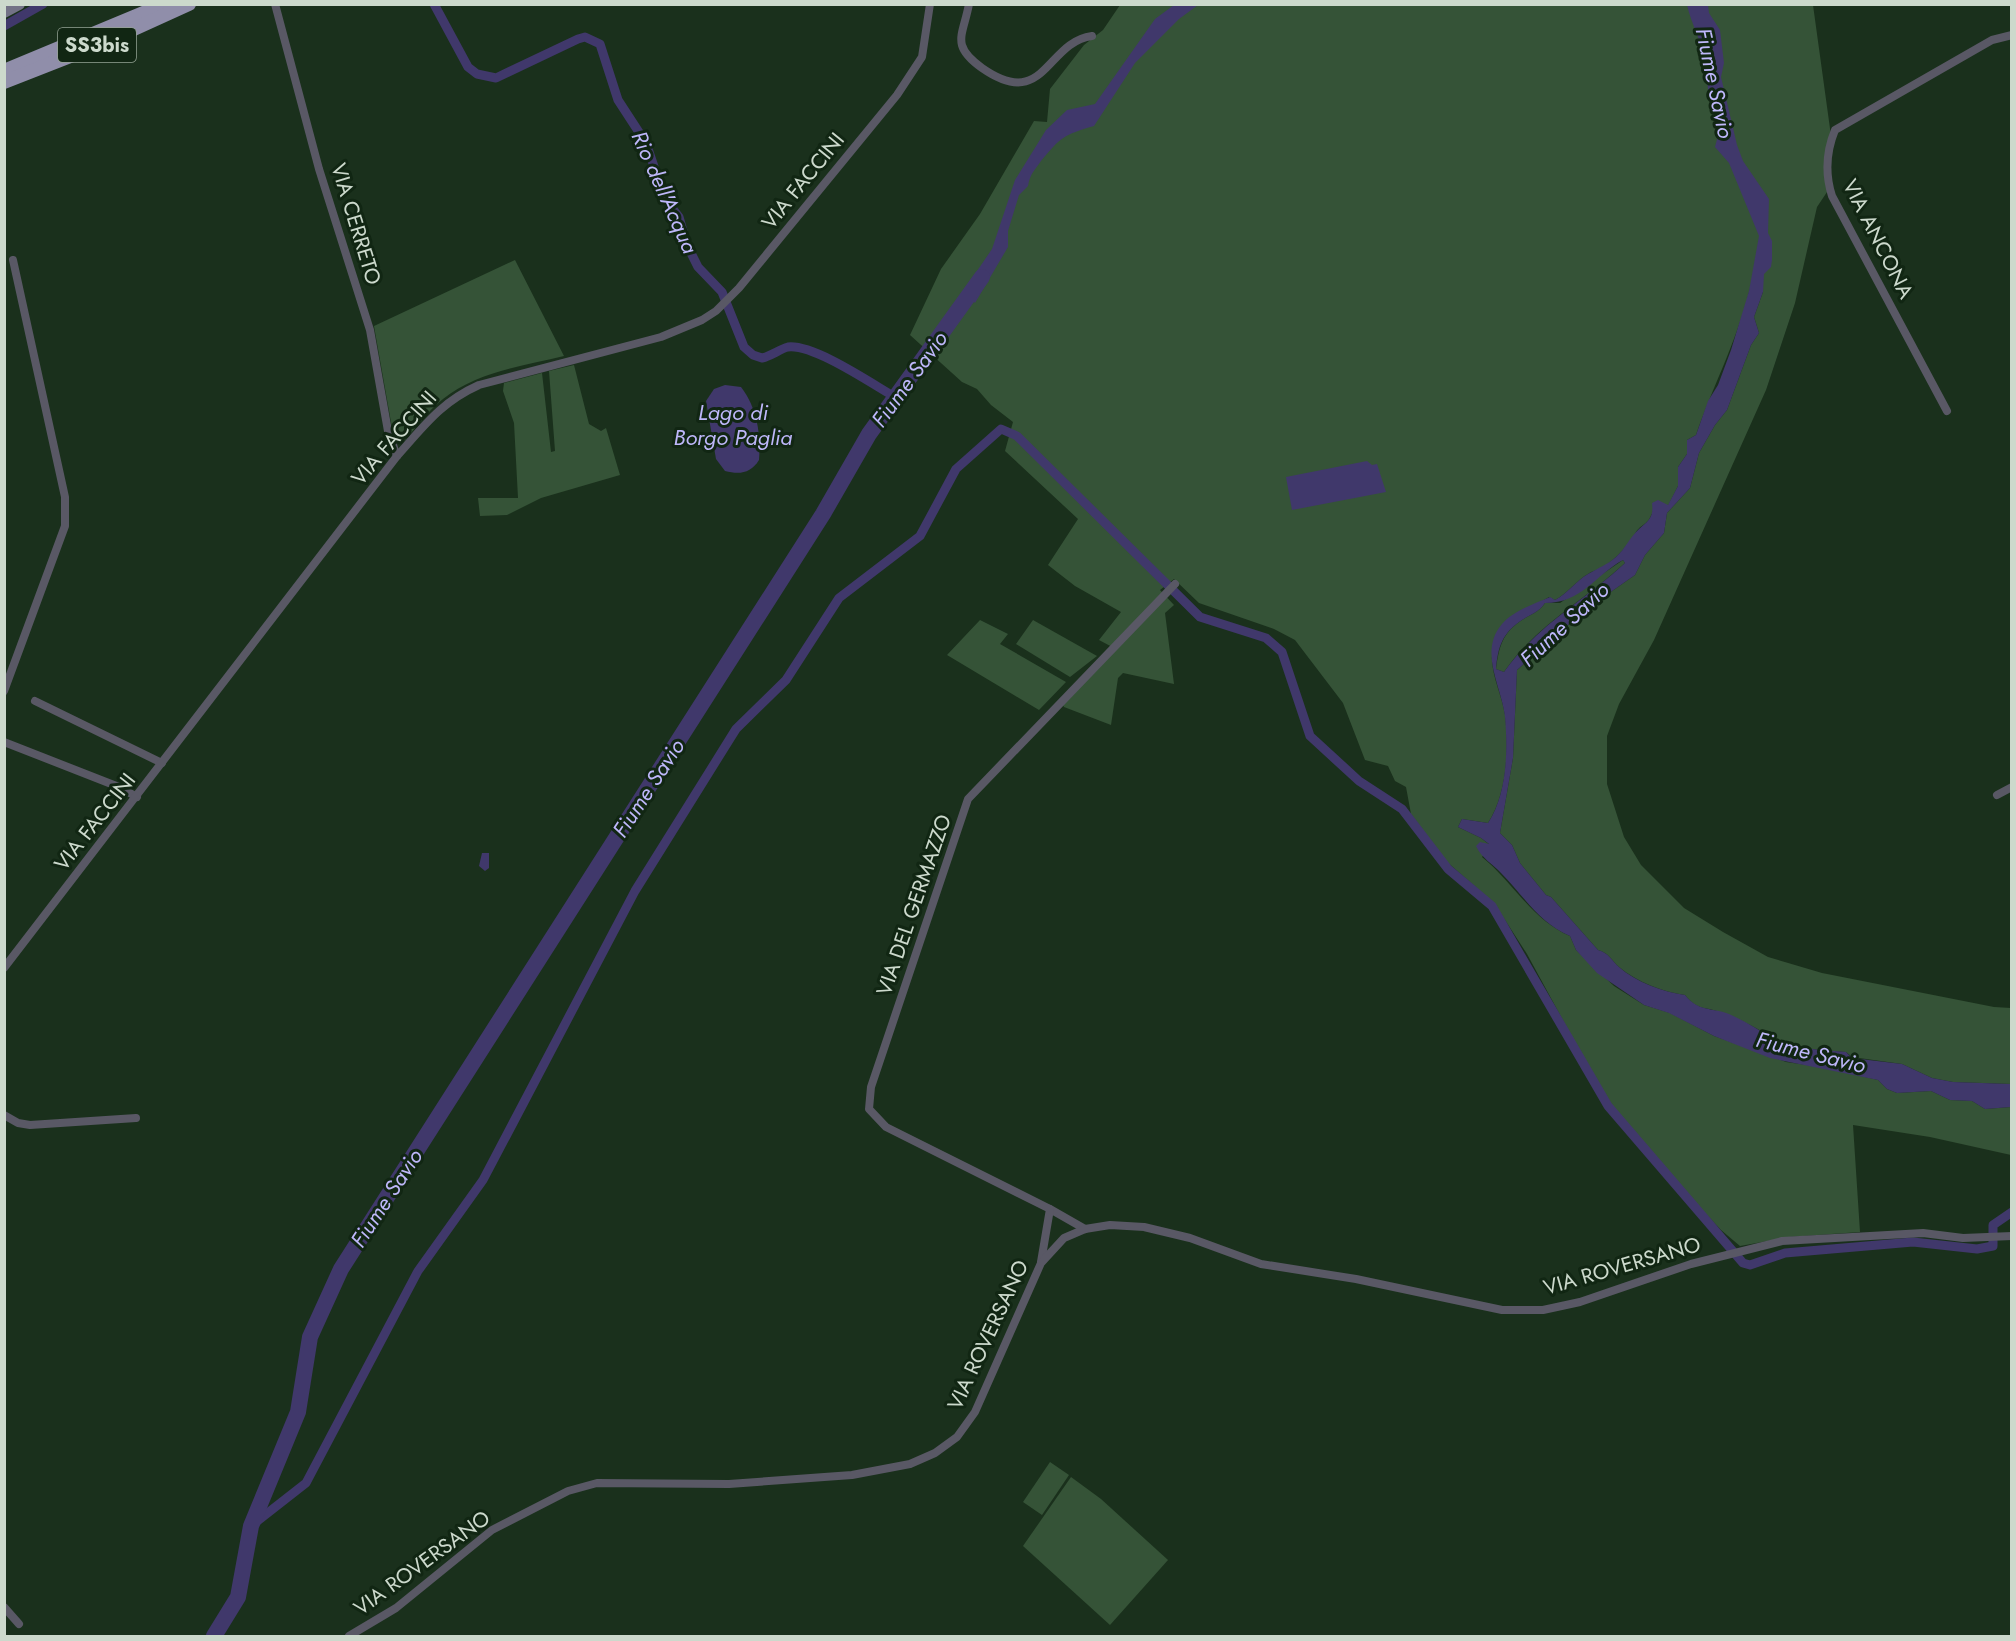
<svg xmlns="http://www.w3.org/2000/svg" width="2016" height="1641" font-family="Jost,sans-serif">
<rect width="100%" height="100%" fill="#1a301c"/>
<g fill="#355337">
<path d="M 1120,5 L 1813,5 L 1832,143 L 1829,175 L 1831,186 L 1817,207 L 1795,303 L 1766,390 L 1654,640 L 1619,704 L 1607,736 L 1607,784 L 1624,837 L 1641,865 L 1684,908 L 1723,932 L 1768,957 L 1822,973 L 1994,1007 L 2011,1008 L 2011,1084 L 1953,1082 L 1932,1078 L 1902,1064 L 1852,1057 L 1846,1052 C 1825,1050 1793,1050 1774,1038 C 1757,1029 1739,1018 1720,1012 C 1703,1006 1698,1011 1685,995 C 1663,992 1637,982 1619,967 C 1611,960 1609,953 1598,950 L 1551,897 L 1546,895 L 1520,863 L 1512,845 L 1500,833 L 1513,758 L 1517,670 L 1585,610 L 1635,575 L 1645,555 L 1664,533 L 1667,513 L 1690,488 L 1699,453 L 1715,425 L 1727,410 L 1751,345 L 1759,333 L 1754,317 L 1763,292 L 1752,280 C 1740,335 1714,383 1696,435 L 1687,440 L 1687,454 L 1678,467 L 1678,486 L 1668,506 L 1653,511 C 1647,527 1643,522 1636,532 C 1628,545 1616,560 1601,568 C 1597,570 1592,571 1588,574 C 1576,581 1568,593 1555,600 L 1549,597 L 1502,625 C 1498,635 1491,650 1492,660 C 1493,679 1502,696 1505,715 C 1509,749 1507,794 1488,823 L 1462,819 L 1458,827 L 1481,838 L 1491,846 L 1482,857 C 1512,881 1533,921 1570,936 L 1576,950 L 1614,986 L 1644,1005 L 1670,1013 L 1714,1036 L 1786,1062 L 1827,1068 L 1878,1080 L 1887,1089 L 1897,1093 L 1931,1091 L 1950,1100 L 1972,1101 L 1985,1109 L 2011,1107 L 2011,1155 L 1930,1137 L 1853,1125 L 1860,1232 L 1789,1237 L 1740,1246 L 1721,1230 L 1659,1164 L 1609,1105 L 1527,954 L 1494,903 L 1447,862 L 1411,814 L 1406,787 L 1395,781 L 1388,766 L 1365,760 L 1343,703 L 1295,640 L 1274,629 L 1199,603 L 1174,579 L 1160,590 L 1174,605 L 1165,613 L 1174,684 L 1123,673 L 1118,678 L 1111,725 L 1064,707 L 1062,703 L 1114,648 L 1099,640 L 1121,612 L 1075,586 L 1048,565 L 1078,519 L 1005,451 L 1013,422 L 991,405 L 977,389 L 962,382 L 910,335 L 941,269 L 980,214 L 1034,121 L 1047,122 L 1050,89 L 1084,45 L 1103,30 Z"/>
<path d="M 515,260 L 564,356 C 523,366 477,372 443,399 C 429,410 417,426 405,440 L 399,443 L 394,439 L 374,326 Z"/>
<path d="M 574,365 L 589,424 L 601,431 L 606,428 L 620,475 L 541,498 L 507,515 L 480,516 L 478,498 L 518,498 L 514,423 L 503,391 L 504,383 L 542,373 L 551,452 L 555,451 L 549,371 Z"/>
<path d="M 1623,560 L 1625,563 C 1584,601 1535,626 1504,672 L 1496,669 C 1499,647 1502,633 1522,620 C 1531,614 1538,613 1545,603 L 1560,603 Z"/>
<path d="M 980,620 L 1008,634 L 1000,644 L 1066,682 L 1039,710 L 947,655 Z"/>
<path d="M 1033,620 L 1097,656 L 1070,677 L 1016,644 Z"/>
<path d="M 1050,1462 L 1069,1475 L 1042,1515 L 1023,1502 Z"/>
<path d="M 1071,1477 L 1101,1499 L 1168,1560 L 1110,1625 L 1023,1546 Z"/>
</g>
<g fill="#40386b" fill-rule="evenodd">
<path d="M 1174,5 L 1198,5 L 1179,19 L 1135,63 L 1094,126 C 1063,135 1061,137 1041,161 C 1034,171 1030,174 1028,186 L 1019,195 L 1008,231 L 1008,247 L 975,303 L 964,290 L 992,249 L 1015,180 L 1046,130 L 1067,110 L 1095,104 L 1155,19 Z"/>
<path d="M 1687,5 L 1708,5 L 1709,13 L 1720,30 L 1724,63 L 1721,77 L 1737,145 L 1743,161 L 1769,199 L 1768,233 L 1772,241 L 1772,260 L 1771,267 L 1764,274 L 1763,292 L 1754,317 L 1759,333 L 1751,345 L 1727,410 L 1715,425 L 1699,453 L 1690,488 L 1667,513 L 1664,533 L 1645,555 L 1635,575 L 1585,610 L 1517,670 L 1513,758 L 1500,833 L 1512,845 L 1520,863 L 1546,895 L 1551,897 L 1598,950 C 1609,953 1611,960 1619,967 C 1636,982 1663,992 1685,995 C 1699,1012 1710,1007 1729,1014 C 1745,1021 1759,1030 1774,1039 C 1793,1050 1825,1050 1846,1052 L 1852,1058 L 1902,1064 L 1932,1078 L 1953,1082 L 2011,1084 L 2011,1107 L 1985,1109 L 1972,1101 L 1950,1100 L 1931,1091 L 1897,1093 L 1887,1089 L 1878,1080 L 1770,1058 L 1714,1036 L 1669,1013 L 1644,1005 L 1597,973 L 1576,950 L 1570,936 C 1540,924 1523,895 1501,873 C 1492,863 1482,859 1476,846 L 1480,842 L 1489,844 L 1481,838 L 1458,827 L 1462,819 L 1488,823 C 1507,794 1508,751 1505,717 C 1502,687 1478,652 1502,624 C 1513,611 1534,604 1550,597 L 1555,600 C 1568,593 1576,581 1588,574 C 1598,568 1607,565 1616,557 C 1625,549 1630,537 1639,529 C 1648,521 1654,518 1652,503 L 1658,500 L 1668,505 L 1678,486 L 1678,467 L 1687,454 L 1687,440 L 1696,435 L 1708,401 L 1718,385 L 1731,350 L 1749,291 L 1759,236 L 1729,163 L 1715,147 L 1720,128 C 1707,106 1708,83 1705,59 C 1702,43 1691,23 1687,5 ZM 1623,560 L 1625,563 C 1584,601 1536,626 1504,672 L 1496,669 C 1498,647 1502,633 1522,620 C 1531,614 1538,613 1545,603 C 1582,603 1594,576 1623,560 Z"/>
<path d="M 725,385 L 741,387 C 757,408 761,434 759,460 C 751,473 740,475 725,471 L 716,459 L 706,401 L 714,389 Z"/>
<path d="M 1367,461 L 1372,465 L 1377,464 L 1386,492 L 1292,510 L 1286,477 Z"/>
<path d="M 482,853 L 489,853 L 489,868 L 485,871 L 479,866 Z"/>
</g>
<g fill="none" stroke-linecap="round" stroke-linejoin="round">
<g stroke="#40386b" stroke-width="9">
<path d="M 434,4 L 468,67 L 477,74 L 496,78 L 578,39 L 585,37 L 600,44 L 618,100 L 646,143 L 665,199 L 679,217 L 687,245 L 698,267 L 722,292 L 744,347 L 753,355 L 762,358 C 771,356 780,349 788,347 C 814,344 872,384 895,397"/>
<path d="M 4,26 L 43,4"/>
<path d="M 251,1526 L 306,1483 L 418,1271 L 483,1180 L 635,891 L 736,729 L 786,680 L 839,598 L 920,536 L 956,469 L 1001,429 L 1017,436 L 1200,617 L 1266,638 L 1282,652 L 1310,736 L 1359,781 L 1402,809 L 1448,869 L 1492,906 L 1608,1106 L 1743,1263 L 1750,1265 L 1785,1253 L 1913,1242 L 1977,1249 L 1993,1246 L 1993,1225 L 2012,1212"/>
</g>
<path stroke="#40386b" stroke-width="16" d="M 214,1636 L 238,1597 L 251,1526 L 298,1412 L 310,1337 L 341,1269 L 823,514 L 869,434 L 982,277"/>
<g stroke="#595865" stroke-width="8">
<path d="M 275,4 L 319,169 L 370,330 L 388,431 L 397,456"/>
<path d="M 969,4 C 963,36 950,45 982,68 C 1045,112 1046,42 1092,36"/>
<path d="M 1947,411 L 1832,196 C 1825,174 1826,152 1835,130 L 1992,40 L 2012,35"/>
<path d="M 4,691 L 65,526 L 65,497 L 13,260"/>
<path d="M 35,701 L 162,763"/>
<path d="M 4,742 L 119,787 L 137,797"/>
<path d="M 1997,795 L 2012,787"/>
<path d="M 4,968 L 397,456 C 424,426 441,402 479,385 L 661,337 L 702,320 L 716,311 L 739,288 L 897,95 L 922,57 L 930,4"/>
<path d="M 4,1115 L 18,1123 L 30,1125 L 136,1118"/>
<path d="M 1050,1209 L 1085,1229"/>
<path d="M 1041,1262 L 1050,1209 L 886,1127 L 869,1109 L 871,1087 L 968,799 L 1175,584"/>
<path d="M 4,1607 L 19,1624"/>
<path d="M 349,1636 L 396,1608 L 492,1530 L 568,1491 L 597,1483 L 729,1484 L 852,1475 L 910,1464 L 935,1453 L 957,1437 L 975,1412 L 1041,1263 L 1064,1238 L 1085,1229 L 1110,1225 L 1144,1227 L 1190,1238 L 1261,1264 L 1356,1279 L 1502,1310 L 1543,1310 L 1580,1302 L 1691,1264 L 1782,1241 L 1923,1233 L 1963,1238 L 2012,1236"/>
</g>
<path stroke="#737286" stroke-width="12" d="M 4,12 L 19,4"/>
<g stroke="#908eaa" stroke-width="14">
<path d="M 4,71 L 165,4"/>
<path d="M 4,82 L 101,44 L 189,4"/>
</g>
</g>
<g text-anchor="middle" stroke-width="6" stroke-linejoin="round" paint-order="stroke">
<rect fill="#112613" stroke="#94a394" stroke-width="1.5" x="58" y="28" width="78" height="34" rx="4.5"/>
<g font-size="20" font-weight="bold" fill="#ccd9cc">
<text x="97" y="52">SS3bis</text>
</g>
<g font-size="21" fill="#ccd9cc" stroke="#112613">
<text transform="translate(803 181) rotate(-51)" y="7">VIA FACCINI</text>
<text transform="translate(356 224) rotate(73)" y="7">VIA CERRETO</text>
<text transform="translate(1878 239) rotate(63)" y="7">VIA ANCONA</text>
<text transform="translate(394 438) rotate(-49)" y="7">VIA FACCINI</text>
<text transform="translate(95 822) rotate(-52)" y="7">VIA FACCINI</text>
<text transform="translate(914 905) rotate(-71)" y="7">VIA DEL GERMAZZO</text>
<text transform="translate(1622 1266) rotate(-16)" y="7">VIA ROVERSANO</text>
<text transform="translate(988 1335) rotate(-65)" y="7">VIA ROVERSANO</text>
<text transform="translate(422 1563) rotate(-36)" y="7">VIA ROVERSANO</text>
</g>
<g font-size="22" font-style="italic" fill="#beb7fa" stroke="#112613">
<text transform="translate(1715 83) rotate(78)" y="8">Fiume Savio</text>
<text transform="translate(665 192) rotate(66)" y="8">Rio dell'Acqua</text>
<text transform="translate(909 379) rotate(-54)" y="8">Fiume Savio</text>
<text x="733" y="420">Lago di<tspan x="733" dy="25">Borgo Paglia</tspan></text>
<text transform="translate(1564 624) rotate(-43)" y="8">Fiume Savio</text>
<text transform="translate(648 788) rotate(-57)" y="8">Fiume Savio</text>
<text transform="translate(1811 1052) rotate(14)" y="8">Fiume Savio</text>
<text transform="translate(386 1198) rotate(-57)" y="8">Fiume Savio</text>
</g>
</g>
<rect width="2016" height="1641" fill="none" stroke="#ccd9cc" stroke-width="12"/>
</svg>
